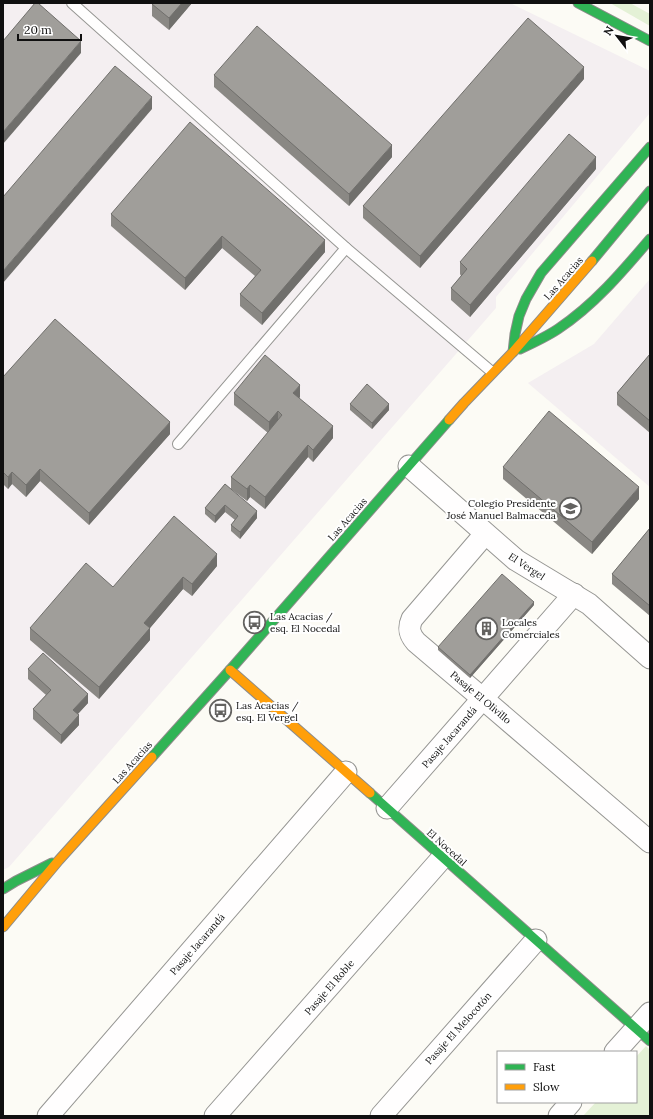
<svg xmlns="http://www.w3.org/2000/svg" width="653" height="1119" font-family="Lora,serif">
<rect width="100%" height="100%" fill="#fcfbf5"/>
<g fill="#f4eff1">
<path d="M 3,3 L 510,3 L 650,71 L 650,113 L 496,297 L 496,308 L 9,867 L 3,870 Z"/>
<path d="M 650,279 L 650,487 L 528,383 L 594,344 Z"/>
</g>
<g fill="#e4f1d6">
<path d="M 610,3 L 630,3 L 650,14 L 650,26 Z"/>
<path d="M 646,1046 L 650,1050 L 650,1116 L 583,1116 L 596,1102 L 636,1102 L 636,1057 Z"/>
</g>
<g fill="none" stroke-linecap="round" stroke-linejoin="round">
<defs>
<g id="lane">
<path d="M 72,3 L 346,248 L 492,372"/>
<path d="M 178,444 L 346,248"/>
</g>
<g id="street">
<path d="M 409,466 L 516,560 L 589,604 L 650,658"/>
<path d="M 485,534 L 412,619 C 408,628 409,634 416,642 L 496,710 L 650,842"/>
<path d="M 387,808 L 574,594"/>
<path d="M 615,1052 L 650,1013"/>
<path d="M 48,1116 L 346,772"/>
<path d="M 215,1116 L 443,857"/>
<path d="M 381,1116 L 536,940"/>
<path d="M 559,1116 L 571,1102"/>
</g>
<g id="fast">
<path d="M 578,3 L 650,41"/>
<path d="M 592,261 L 650,191"/>
<path d="M 520,349 C 533,343 546,337 558,329 C 594,305 622,272 650,239"/>
<path d="M 513,352 L 515,334 L 519,316 L 526,299 L 541,273 L 650,147"/>
<path d="M 152,757 L 230,670 L 449,420"/>
<path d="M 370,793 L 650,1041"/>
<path d="M 3,889 L 16,881 L 52,863"/>
</g>
<g id="slow">
<path d="M 449,420 L 464,403 L 513,352 L 592,261"/>
<path d="M 230,670 L 370,793"/>
<path d="M 3,927 L 59,860 L 152,757"/>
</g>
</defs>
<use href="#lane" stroke="#969693" stroke-width="12"/>
<use href="#street" stroke="#969693" stroke-width="23"/>
<use href="#fast" stroke="#8d8c8a" stroke-width="11"/>
<use href="#slow" stroke="#8d8c8a" stroke-width="11"/>
<use href="#lane" stroke="#fffefe" stroke-width="10"/>
<use href="#street" stroke="#fffefe" stroke-width="21"/>
<use href="#fast" stroke="#30b455" stroke-width="9"/>
<use href="#slow" stroke="#ff9f0a" stroke-width="9"/>
</g>
<g fill="#8a8884">
<path d="M 153,3 L 192,3 L 169,30 L 152,16 L 152,4 Z"/>
<path d="M 214,75 L 392,157 L 349,206 L 214,87 Z"/>
<path d="M 584,79 L 420,268 L 363,218 L 363,206 Z"/>
<path d="M 596,169 L 470,317 L 451,300 L 451,288 L 461,276 L 460,274 L 460,262 Z"/>
<path d="M 111,214 L 325,252 L 262,325 L 240,306 L 240,294 L 255,276 L 222,248 L 185,290 L 111,226 Z"/>
<path d="M 650,354 L 650,433 L 617,405 L 617,393 Z"/>
<path d="M 3,377 L 170,434 L 89,525 L 40,481 L 26,497 L 12,484 L 8,489 L 3,484 Z"/>
<path d="M 234,393 L 300,397 L 299,398 L 333,438 L 313,462 L 308,457 L 265,509 L 250,497 L 247,501 L 231,489 L 231,477 L 268,433 L 234,405 Z"/>
<path d="M 350,404 L 389,410 L 372,429 L 350,410 Z"/>
<path d="M 503,467 L 639,499 L 592,554 L 503,479 Z"/>
<path d="M 225,484 L 257,518 L 240,539 L 231,531 L 231,525 L 235,520 L 225,512 L 215,523 L 205,514 L 205,508 Z"/>
<path d="M 650,528 L 650,616 L 612,584 L 612,574 Z"/>
<path d="M 217,566 L 192,596 L 183,589 L 150,628 L 150,640 L 99,699 L 30,640 L 30,628 L 113,587 Z"/>
<path d="M 534,605 L 470,678 L 438,650 L 438,647 Z"/>
<path d="M 28,669 L 88,703 L 78,714 L 79,725 L 61,744 L 33,719 L 33,709 L 46,695 L 28,679 Z"/>
</g>
<g fill="#706f6c">
<path d="M 182,3 L 192,3 L 169,30 L 169,18 Z"/>
<path d="M 81,41 L 81,53 L 3,144 L 3,132 Z"/>
<path d="M 584,67 L 584,79 L 420,268 L 420,256 Z"/>
<path d="M 152,97 L 152,109 L 3,283 L 3,271 Z"/>
<path d="M 392,145 L 392,157 L 349,206 L 349,194 Z"/>
<path d="M 596,157 L 596,169 L 470,317 L 470,305 Z"/>
<path d="M 222,236 L 222,248 L 185,290 L 185,278 Z"/>
<path d="M 325,240 L 325,252 L 262,325 L 262,313 Z"/>
<path d="M 300,385 L 300,397 L 293,405 L 293,393 Z"/>
<path d="M 389,404 L 389,410 L 372,429 L 372,423 Z"/>
<path d="M 278,411 L 278,423 L 269,434 L 269,422 Z"/>
<path d="M 170,422 L 170,434 L 89,525 L 89,513 Z"/>
<path d="M 333,426 L 333,438 L 313,462 L 313,450 Z"/>
<path d="M 308,445 L 308,457 L 265,509 L 265,497 Z"/>
<path d="M 40,469 L 40,481 L 26,497 L 26,485 Z"/>
<path d="M 12,472 L 12,484 L 8,489 L 8,477 Z"/>
<path d="M 250,485 L 250,497 L 247,501 L 247,489 Z"/>
<path d="M 639,487 L 639,499 L 592,554 L 592,542 Z"/>
<path d="M 225,505 L 225,512 L 215,523 L 215,516 Z"/>
<path d="M 257,511 L 257,518 L 240,539 L 240,532 Z"/>
<path d="M 217,554 L 217,566 L 192,596 L 192,584 Z"/>
<path d="M 183,577 L 183,589 L 150,628 L 150,640 L 99,699 L 99,687 L 144,623 Z"/>
<path d="M 534,602 L 534,605 L 470,678 L 470,675 Z"/>
<path d="M 88,694 L 88,703 L 73,719 L 73,710 Z"/>
<path d="M 79,715 L 79,725 L 61,744 L 61,735 Z"/>
</g>
<g fill="#a09e9a" stroke="#706f6c">
<path d="M 35,3 L 38,3 L 81,41 L 3,132 L 3,41 Z"/>
<path d="M 153,3 L 182,3 L 169,18 L 152,4 Z"/>
<path d="M 528,18 L 584,67 L 420,256 L 363,206 Z"/>
<path d="M 257,26 L 392,145 L 349,194 L 214,75 Z"/>
<path d="M 115,66 L 152,97 L 3,271 L 3,197 Z"/>
<path d="M 190,122 L 325,240 L 262,313 L 240,294 L 261,270 L 222,236 L 185,278 L 111,214 Z"/>
<path d="M 569,134 L 596,157 L 470,305 L 451,288 L 467,269 L 460,262 Z"/>
<path d="M 55,319 L 170,422 L 89,513 L 40,469 L 26,485 L 12,472 L 8,477 L 3,472 L 3,377 Z"/>
<path d="M 650,354 L 650,421 L 617,393 Z"/>
<path d="M 265,355 L 300,385 L 293,393 L 333,426 L 313,450 L 308,445 L 265,497 L 250,485 L 247,489 L 231,477 L 282,415 L 278,411 L 269,422 L 234,393 Z"/>
<path d="M 367,384 L 389,404 L 372,423 L 350,404 Z"/>
<path d="M 549,411 L 639,487 L 592,542 L 503,467 Z"/>
<path d="M 225,484 L 257,511 L 240,532 L 231,525 L 238,516 L 225,505 L 215,516 L 205,508 Z"/>
<path d="M 174,516 L 217,554 L 192,584 L 183,577 L 144,623 L 150,628 L 99,687 L 30,628 L 86,563 L 113,587 Z"/>
<path d="M 650,528 L 650,606 L 612,574 Z"/>
<path d="M 502,574 L 534,602 L 470,675 L 438,647 Z"/>
<path d="M 43,653 L 88,694 L 73,710 L 79,715 L 61,735 L 33,709 L 51,690 L 28,669 Z"/>
</g>
<defs>
<symbol id="school-ring" viewBox="-11 -11 22 22"><circle r="9.5" fill="#fff" stroke="#636260" stroke-width="1.5"/><path d="M0-5L7-2L0 1L-7-2ZM-4 1L0 2.5L4 1V4Q0 6-4 4Z" fill="#636260"/></symbol>
<symbol id="bus-ring" viewBox="-11 -11 22 22"><circle r="9.5" fill="#fff" stroke="#636260" stroke-width="1.5"/><path d="M-5-6H5V4H4V6H2V4H-2V6H-4V4H-5ZM-3.5-4V0h7V-4ZM-3.5 1.2v1.5H-2V1.2ZM2 1.2v1.5H3.5V1.2Z" fill="#636260"/></symbol>
<symbol id="building-ring" viewBox="-11 -11 22 22"><circle r="9.5" fill="#fff" stroke="#636260" stroke-width="1.5"/><path d="M-4-6H4V6H1V3H-1V6H-4ZM-2.5-4.3h1.7v1.8h-1.7ZM.8-4.3h1.7v1.8H.8ZM-2.5-1h1.7V.8h-1.7ZM.8-1h1.7V.8H.8Z" fill="#636260"/></symbol>
</defs>
<g fill-rule="evenodd">
<use href="#school-ring" x="558" y="496" width="25" height="25"/>
<use href="#bus-ring" x="242" y="610" width="25" height="25"/>
<use href="#building-ring" x="474" y="616" width="25" height="25"/>
<use href="#bus-ring" x="208" y="698" width="25" height="25"/>
</g>
<g text-anchor="middle" stroke-width="4" stroke-linejoin="round" paint-order="stroke">
<g font-size="10" fill="#101010" stroke="#fff">
<text transform="translate(563 278) rotate(-49)" y="4">Las Acacias</text>
<text transform="translate(347 519) rotate(-49)" y="4">Las Acacias</text>
<text transform="translate(527 566) rotate(33)" y="4">El Vergel</text>
<text transform="translate(481 697) rotate(40)" y="4">Pasaje El Olivillo</text>
<text transform="translate(449 737) rotate(-49)" y="4">Pasaje Jacarandá</text>
<text transform="translate(132 762) rotate(-48)" y="4">Las Acacias</text>
<text transform="translate(447 847) rotate(42)" y="4">El Nocedal</text>
<text transform="translate(197 944) rotate(-49)" y="4">Pasaje Jacarandá</text>
<text transform="translate(329 987) rotate(-49)" y="4">Pasaje El Roble</text>
<text transform="translate(458 1028) rotate(-48)" y="4">Pasaje El Melocotón</text>
</g>
<g font-size="10" fill="#101010" stroke="#fff" text-anchor="start">
<text x="556" y="507" text-anchor="end">Colegio Presidente<tspan x="556" dy="12">José Manuel Balmaceda</tspan></text>
<text x="270" y="620">Las Acacias /<tspan x="270" dy="12">esq. El Nocedal</tspan></text>
<text x="502" y="626">Locales<tspan x="502" dy="12">Comerciales</tspan></text>
<text x="236" y="709">Las Acacias /<tspan x="236" dy="12">esq. El Vergel</tspan></text>
</g>
</g>
<rect width="653" height="1119" fill="none" stroke="#101010" stroke-width="8"/>
<rect x="497" y="1051" width="140" height="52" fill="#ffffff" stroke="#9f9f9f"/>
<rect x="505" y="1064" width="20" height="6" fill="#30b455" stroke="#9f9f9f"/>
<text x="533" y="1071" font-size="12" fill="#101010">Fast</text>
<rect x="505" y="1084" width="20" height="6" fill="#ff9f0a" stroke="#9f9f9f"/>
<text x="533" y="1091" font-size="12" fill="#101010">Slow</text>
<g transform="translate(617 36) rotate(301)" stroke="#ffffff" stroke-width="3" paint-order="stroke">
<path d="M0-3L7 15L0 10L-7 15Z" fill="#101010"/>
<text y="-6" font-size="11" font-weight="bold" text-anchor="middle" fill="#101010">N</text>
</g>
<path d="M18 34v6h63v-6" fill="none" stroke="#101010" stroke-width="2"/>
<text x="24" y="34" font-size="12" fill="#101010" stroke="#ffffff" stroke-width="3" paint-order="stroke">20 m</text>
</svg>
